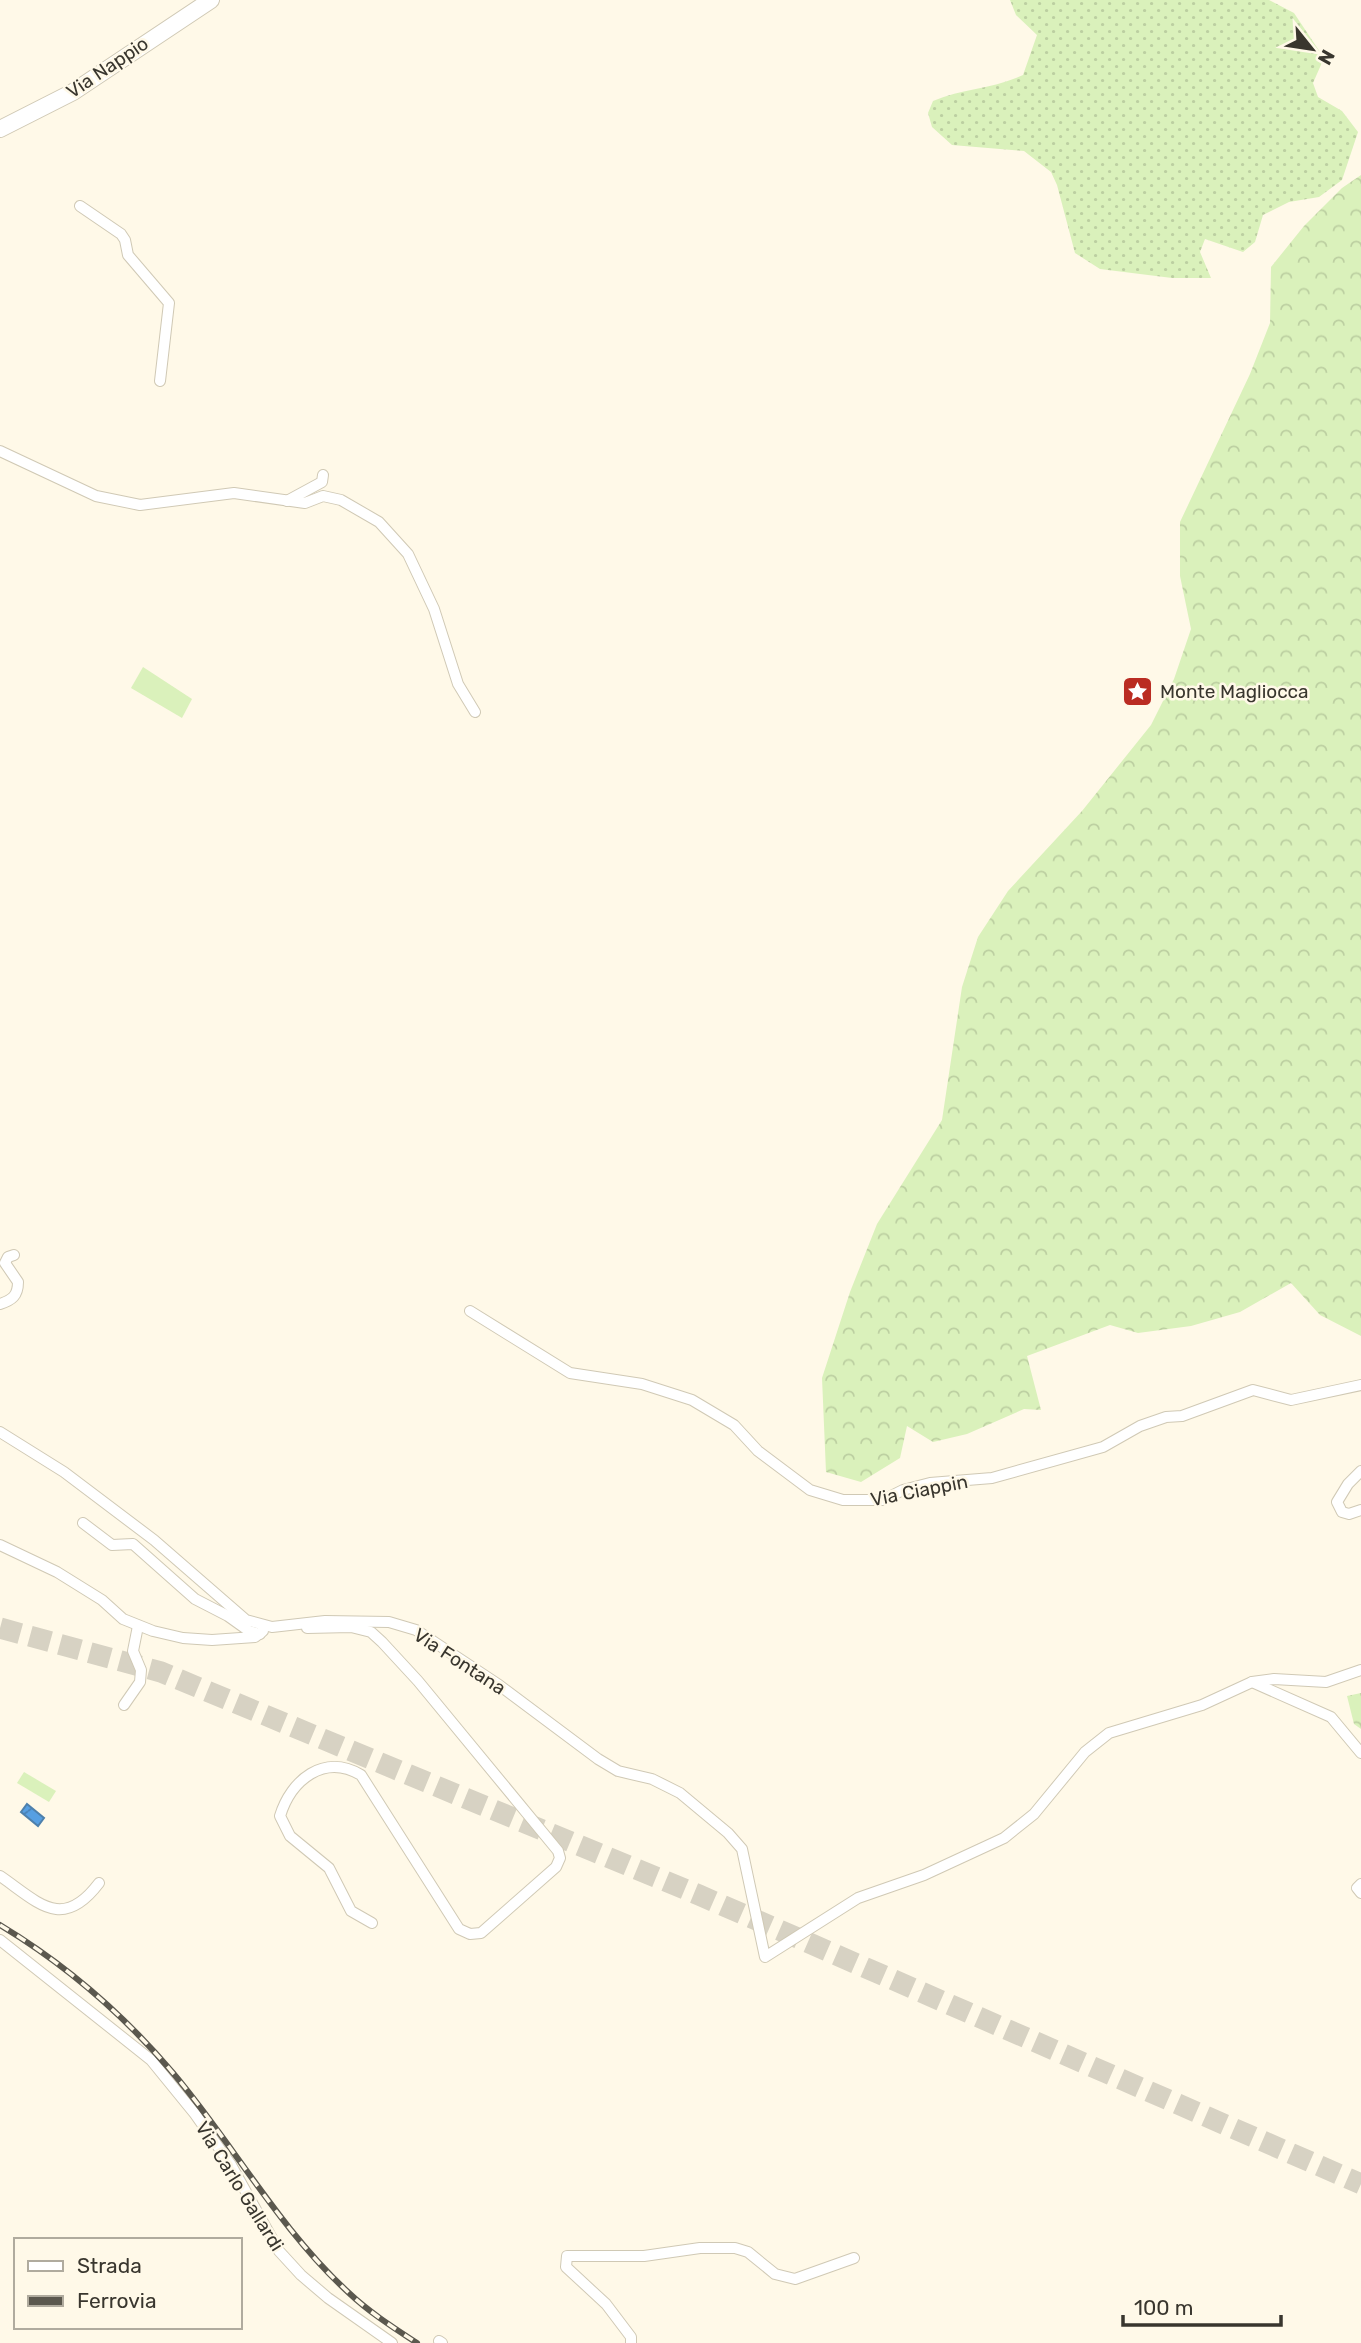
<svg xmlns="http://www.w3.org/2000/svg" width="1361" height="2343" font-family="Rubik,sans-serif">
<defs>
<pattern id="grass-dots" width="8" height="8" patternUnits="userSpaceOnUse" patternTransform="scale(1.75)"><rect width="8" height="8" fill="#daf1bb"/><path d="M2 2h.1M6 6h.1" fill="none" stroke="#bccfa1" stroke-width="1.8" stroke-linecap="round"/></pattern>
<pattern id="forest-crowns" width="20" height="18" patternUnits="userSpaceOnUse" patternTransform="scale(1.75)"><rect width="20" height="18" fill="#daf1bb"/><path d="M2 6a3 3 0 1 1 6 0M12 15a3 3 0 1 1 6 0" fill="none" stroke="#bccfa1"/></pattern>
<pattern id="water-waves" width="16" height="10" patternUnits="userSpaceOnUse" patternTransform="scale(1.75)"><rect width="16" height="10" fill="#579fe2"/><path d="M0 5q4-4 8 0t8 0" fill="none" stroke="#4982b8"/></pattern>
</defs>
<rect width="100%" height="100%" fill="#fff9e8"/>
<path fill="url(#grass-dots)" d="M 1010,0 L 1269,0 L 1294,13 L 1324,58 L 1313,83 L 1318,97 L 1342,111 L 1358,132 L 1342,180 L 1319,197 L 1289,202 L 1263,215 L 1255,242 L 1243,252 L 1205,239 L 1200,252 L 1211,278 L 1172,278 L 1100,269 L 1075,253 L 1057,185 L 1051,172 L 1024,151 L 952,145 L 932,127 L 928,113 L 933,101 C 963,88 994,89 1023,75 L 1037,35 L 1016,15 Z"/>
<g fill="url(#forest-crowns)">
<path d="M 1361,175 L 1361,1336 L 1320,1315 L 1291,1283 L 1240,1312 L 1191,1326 L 1138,1333 L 1110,1325 L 1027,1356 L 1041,1410 L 1024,1409 L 967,1434 L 933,1442 L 907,1426 L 900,1458 L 861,1482 L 826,1472 L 822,1378 L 850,1292 L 877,1224 L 942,1120 L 962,987 L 978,937 L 1008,891 L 1082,811 L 1151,725 L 1174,679 L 1191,629 L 1180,576 L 1180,522 L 1250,374 L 1270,323 L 1271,267 L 1304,226 L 1342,188 Z"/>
<path d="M 1361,1693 L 1361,1729 L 1354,1724 L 1347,1696 Z"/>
</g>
<g fill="#daf1bb">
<path d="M 143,667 L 192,699 L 182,718 L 131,688 Z"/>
<path d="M 24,1772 L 56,1791 L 49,1802 L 17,1783 Z"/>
</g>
<path fill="url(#water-waves)" stroke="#4e80ac" stroke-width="2" d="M 27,1804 L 44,1818 L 38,1826 L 21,1812 Z"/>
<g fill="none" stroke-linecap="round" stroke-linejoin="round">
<path stroke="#d7d2c3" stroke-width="21" stroke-dasharray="21 10" stroke-linecap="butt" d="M 0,1628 L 161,1672 L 699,1895 L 1361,2184"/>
<defs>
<g id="street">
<path d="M 80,206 L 121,234 L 125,240 L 128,255 L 169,303 L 160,381"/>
<path d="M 0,451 L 96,496 L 140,505 L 234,493 L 305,503 L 323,496 L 341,500 L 379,522 L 408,554 L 434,609 L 458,684 L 475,712"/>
<path d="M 287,501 L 322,482 L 323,475"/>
<path d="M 0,1304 C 12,1300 18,1296 18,1282 L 5,1263 L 8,1257 L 14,1255"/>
<path d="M 470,1311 L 570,1373 L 642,1384 L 692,1400 L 734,1425 L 758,1451 L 810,1490 L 843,1500 L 883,1500 L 903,1490 L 930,1483 L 992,1478 L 1103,1447 L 1140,1426 L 1166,1417 L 1182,1416 L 1253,1390 L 1291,1400 L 1361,1385"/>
<path d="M 0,1432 L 64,1472 L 154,1540 L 246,1620 L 272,1627 L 325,1621 L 389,1622 L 416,1630 L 499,1685 L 598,1759 L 618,1771 L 652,1779 L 680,1793 L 728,1833 L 742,1849 L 765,1957 L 858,1898 L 924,1875 L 1004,1838 L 1034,1814 L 1085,1752 L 1109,1733 L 1202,1705 L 1252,1682 L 1274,1679 L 1326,1682 L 1361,1670"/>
<path d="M 1361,1471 L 1348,1484 L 1337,1502 L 1342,1512 L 1349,1514 L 1361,1510"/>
<path d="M 83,1523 L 112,1545 L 133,1544 L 195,1599 L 228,1616 L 249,1631 L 260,1634"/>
<path d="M 0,1545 L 57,1572 L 102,1600 L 123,1619 L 153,1631 L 183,1638 L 212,1640 L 255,1637 L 263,1631 L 263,1626"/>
<path d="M 307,1628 L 351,1627 L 371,1632 L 382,1642 L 418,1681 L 558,1851 L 560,1858 L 556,1867 L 481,1933 L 470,1934 L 459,1929 L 361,1775 C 324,1753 291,1780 280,1816 L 290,1836 L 329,1868 L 351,1911 L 372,1923"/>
<path d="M 1252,1682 L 1331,1717 L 1361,1753"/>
<path d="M 124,1705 L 140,1682 L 141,1670 L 133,1651 L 138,1626"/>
<path d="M 0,1876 C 38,1902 62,1932 99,1883"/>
<path d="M 1361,1884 L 1357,1888 L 1361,1893"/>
<path d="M 0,1940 L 151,2060 L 195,2114 L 231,2165 L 279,2251 L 301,2275 L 328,2298 L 392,2343"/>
<path d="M 439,2341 L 442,2343"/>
<path d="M 631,2343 L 631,2337 L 606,2304 L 566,2267 L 567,2256 L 644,2256 L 700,2248 L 735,2248 L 748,2252 L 775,2274 L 795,2279 L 854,2258"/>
</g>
<path id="secondary" d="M 0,129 L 73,92 L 211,0"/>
</defs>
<use href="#street" stroke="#d0c9b5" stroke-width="12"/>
<use href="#secondary" stroke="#d0c9b5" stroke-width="18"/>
<use href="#street" stroke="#fff" stroke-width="10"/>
<use href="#secondary" stroke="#fff" stroke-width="16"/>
<defs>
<path id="rail" d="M 0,1925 C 65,1964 124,2015 173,2073 C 233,2144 280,2230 349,2293 C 369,2312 394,2328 417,2343"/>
</defs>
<use href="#rail" stroke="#5b584e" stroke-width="6"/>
<use href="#rail" stroke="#fff9e8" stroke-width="3.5" stroke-dasharray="10" stroke-linecap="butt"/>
</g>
<defs>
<symbol id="sight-square" viewBox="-11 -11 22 22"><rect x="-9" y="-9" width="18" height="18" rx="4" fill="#ba2c22" stroke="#fff9e8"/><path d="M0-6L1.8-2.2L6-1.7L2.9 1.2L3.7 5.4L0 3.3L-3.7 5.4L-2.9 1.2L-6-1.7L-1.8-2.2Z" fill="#fff"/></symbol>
</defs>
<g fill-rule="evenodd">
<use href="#sight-square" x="1120" y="674" width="35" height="35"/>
</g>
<g text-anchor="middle" stroke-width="5" stroke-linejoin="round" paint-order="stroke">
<g font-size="19" fill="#39362e" stroke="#fff9e8">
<text transform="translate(107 67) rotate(-34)" y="7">Via Nappio</text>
<text transform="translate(919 1490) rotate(-11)" y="7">Via Ciappin</text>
<text transform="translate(460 1661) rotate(33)" y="7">Via Fontana</text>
<text transform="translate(240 2186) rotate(58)" y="7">Via Carlo Gallardi</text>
</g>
<g font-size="19" fill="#39362e" stroke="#fff9e8" text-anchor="start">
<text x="1160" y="698">Monte Magliocca</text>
</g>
</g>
<rect x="14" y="2238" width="228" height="91" fill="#fff9e8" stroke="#b0ab9e" stroke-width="2"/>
<rect x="28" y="2261" width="35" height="10" fill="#ffffff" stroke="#b0ab9e" stroke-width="2"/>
<text x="77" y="2273" font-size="21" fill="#39362e">Strada</text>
<rect x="28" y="2296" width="35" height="10" fill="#5b584e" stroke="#b0ab9e" stroke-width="2"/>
<text x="77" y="2308" font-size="21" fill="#39362e">Ferrovia</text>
<g transform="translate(1312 49) rotate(120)" stroke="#fff9e8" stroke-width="5" paint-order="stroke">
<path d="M0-5L12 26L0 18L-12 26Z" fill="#39362e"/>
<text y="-10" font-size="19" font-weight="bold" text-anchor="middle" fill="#39362e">N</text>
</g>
<path d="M1123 2315v10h158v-10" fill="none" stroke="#39362e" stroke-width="3.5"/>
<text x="1134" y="2315" font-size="21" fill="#39362e" stroke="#fff9e8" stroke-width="5" paint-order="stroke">100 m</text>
</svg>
